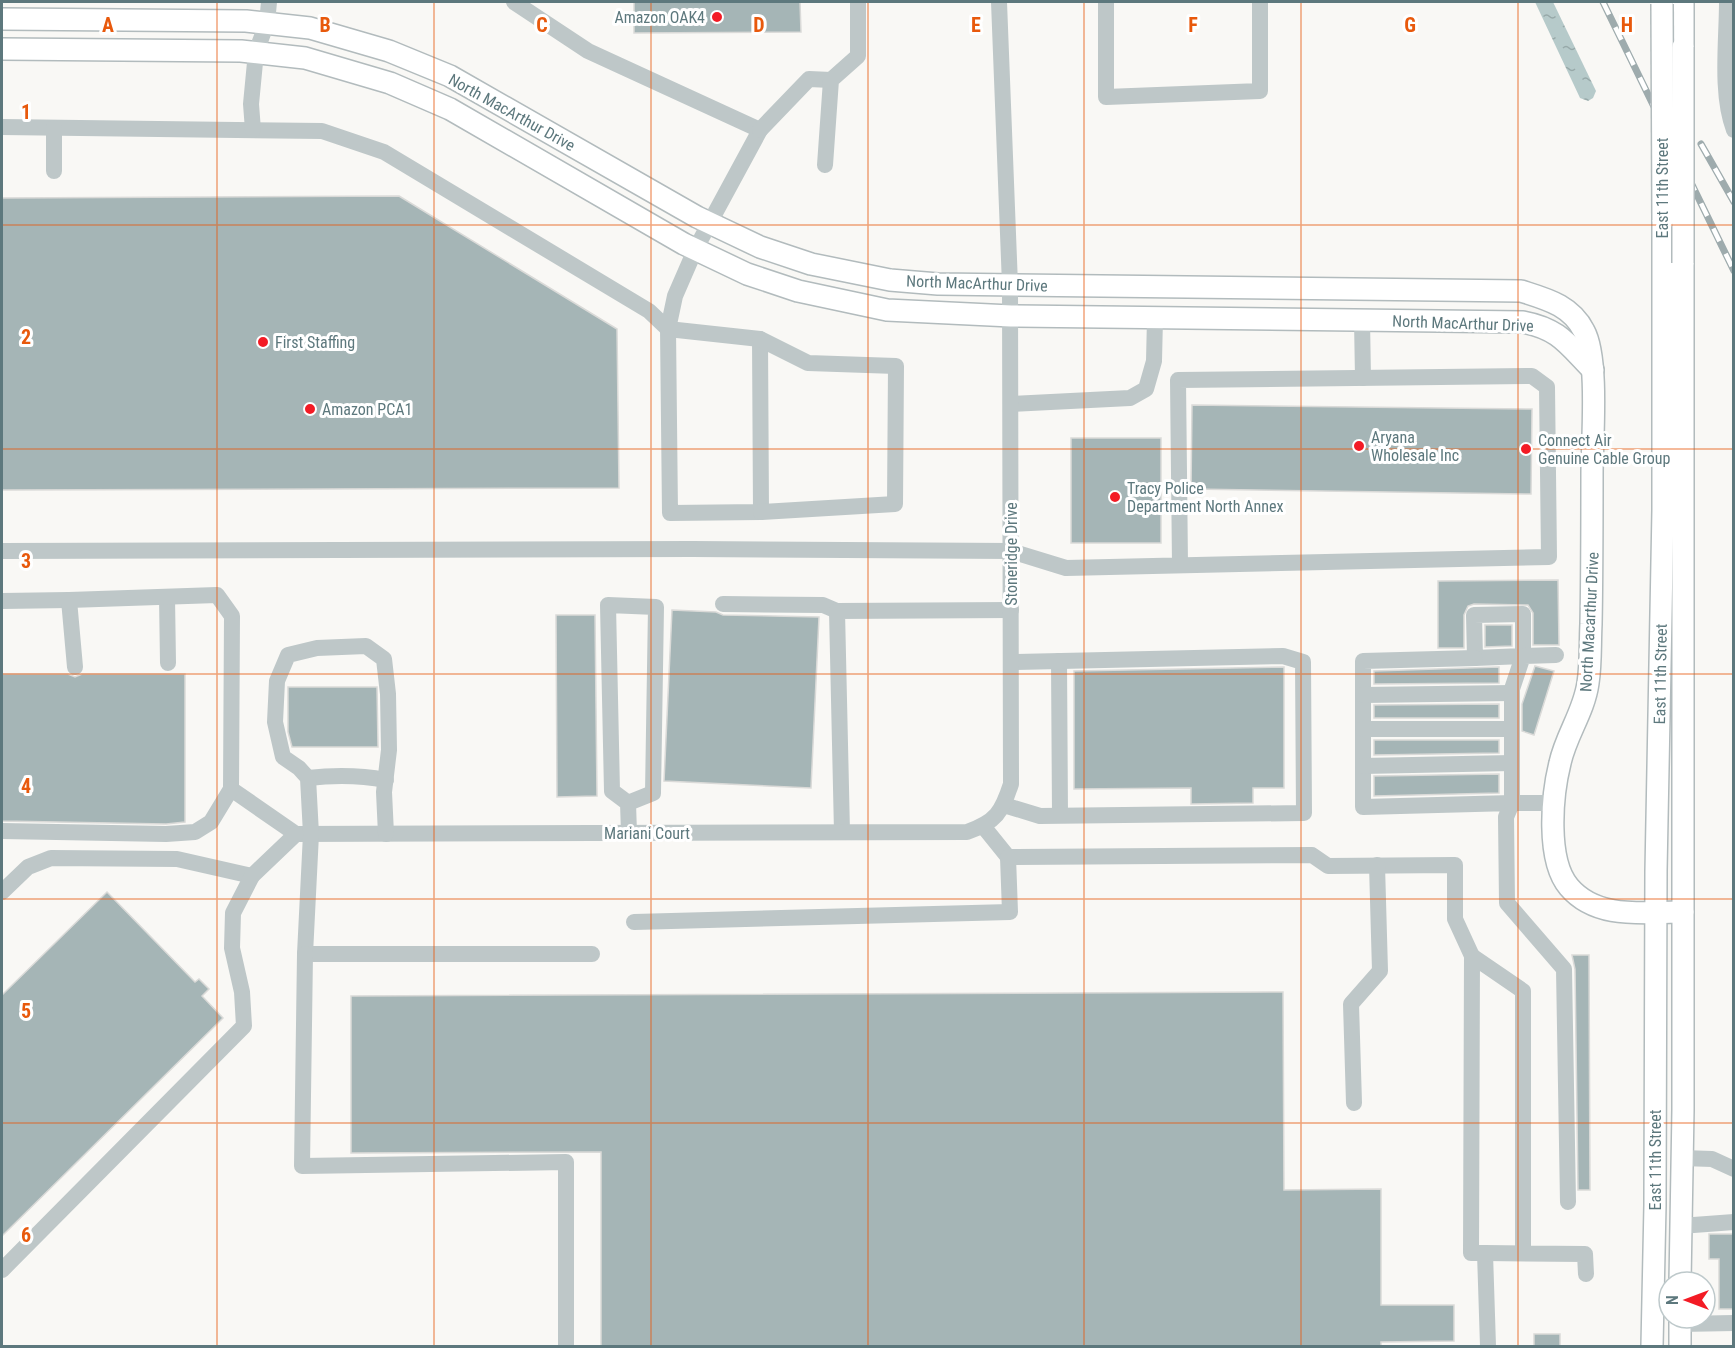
<svg xmlns="http://www.w3.org/2000/svg" width="1735" height="1348" font-family="'Roboto Condensed',sans-serif">
<defs>
<pattern id="water-ripples" width="26" height="14" patternUnits="userSpaceOnUse" patternTransform="scale(1.5)"><rect width="26" height="14" fill="#b6caca"/><path d="M2 4q2-2 4 0t4 0M15 11q2-2 4 0t4 0" fill="none" stroke="#97a9a9"/></pattern>
</defs>
<rect width="100%" height="100%" fill="#f9f8f5"/>
<path fill="url(#water-ripples)" d="M 1535,2 L 1553,2 L 1596,91 L 1593,98 L 1588,101 L 1580,98 Z"/>
<g fill="#a5b5b6" stroke="#dadad8" stroke-width="1.5">
<path d="M 634,2 L 800,2 L 801,32 L 634,33 Z"/>
<path d="M 399,196 L 617,329 L 619,488 L 2,490 L 2,198 Z"/>
<path d="M 1192,405 L 1532,409 L 1531,494 L 1191,489 Z"/>
<rect x="1071" y="438" width="90" height="105"/>
<path d="M 1558,580 L 1559,645 L 1533,645 L 1533,613 L 1528,605 L 1474,604 L 1468,606 L 1464,615 L 1464,648 L 1438,648 L 1438,581 Z"/>
<path d="M 672,610 L 716,612 L 723,615 L 819,617 L 811,788 L 664,781 Z"/>
<path d="M 556,615 L 595,615 L 597,796 L 557,797 Z"/>
<path d="M 1485,625 L 1512,625 L 1512,646 L 1485,647 Z"/>
<path d="M 1535,666 L 1554,671 L 1534,735 L 1522,731 L 1522,704 Z"/>
<path d="M 1284,667 L 1284,788 L 1253,788 L 1253,803 L 1191,804 L 1191,788 L 1074,789 L 1074,671 Z"/>
<path d="M 1499,667 L 1499,683 L 1374,684 L 1374,671 Z"/>
<path d="M 2,674 L 68,674 L 75,677 L 82,674 L 185,674 L 185,822 L 166,824 L 2,821 Z"/>
<path d="M 288,687 L 377,687 L 378,747 L 292,747 L 288,732 Z"/>
<path d="M 1499,704 L 1499,718 L 1374,718 L 1374,705 Z"/>
<path d="M 1374,740 L 1499,740 L 1499,753 L 1374,755 Z"/>
<path d="M 1499,774 L 1499,793 L 1374,796 L 1374,776 Z"/>
<path d="M 107,892 L 195,982 L 199,979 L 209,989 L 202,996 L 223,1018 L 2,1236 L 2,995 Z"/>
<path d="M 1572,955 L 1589,955 L 1590,1190 L 1578,1190 L 1575,969 Z"/>
<path d="M 1283,992 L 1284,1190 L 1381,1189 L 1381,1305 L 1454,1305 L 1454,1341 L 1381,1342 L 1381,1347 L 601,1347 L 601,1152 L 351,1153 L 351,996 Z"/>
<path d="M 1709,1234 L 1734,1234 L 1734,1309 L 1719,1309 L 1719,1259 L 1709,1259 Z"/>
<rect x="1534" y="1334" width="26" height="13"/>
</g>
<g fill="none" stroke-linecap="round" stroke-linejoin="round">
<defs>
<g id="major">
<path d="M 1683,2 L 1683,47"/>
<path d="M 2,19 L 246,21 L 310,28 L 389,51 L 450,76 L 697,217 L 760,247 L 811,264 L 890,280 L 938,284 L 1521,291 C 1546,299 1571,305 1584,331 C 1599,358 1592,441 1592,474 C 1592,524 1592,574 1591,624 C 1590,643 1591,664 1588,683 C 1584,712 1566,735 1560,763 C 1552,795 1546,860 1569,887 C 1597,920 1644,912 1683,912"/>
<path d="M 2,49 L 241,51 L 305,58 L 390,83 L 450,109 L 684,244 L 747,274 L 798,291 L 887,310 L 1011,316 L 1523,322 C 1560,329 1568,345 1593,370"/>
<path d="M 1680,1282 L 1683,1110 L 1683,263"/>
<path d="M 1680,1318 L 1680,1346"/>
<path d="M 1652,1346 L 1655,1205 L 1656,871 L 1663,510 L 1663,220"/>
</g>
</defs>
<use href="#major" stroke="#b2bbbd" stroke-width="24"/>
<g stroke="#bec7c8" stroke-width="16">
<path d="M 1106,2 L 1106,97 L 1260,91 L 1260,2"/>
<path d="M 1727,2 C 1727,40 1720,94 1734,130"/>
<path d="M 2,127 L 322,131 L 384,152 L 649,311 L 668,329 L 670,513 L 761,512 L 760,339 L 668,329 L 675,296 L 695,250 L 760,130 L 588,51 L 514,2"/>
<path d="M 54,128 L 54,171"/>
<path d="M 253,130 L 251,104 L 256,52 L 267,23 L 269,2"/>
<path d="M 760,130 L 809,79 L 831,80"/>
<path d="M 825,165 L 831,80 L 858,56 L 858,2"/>
<path d="M 1362,320 L 1363,378"/>
<path d="M 760,339 L 808,363 L 896,366 L 895,504 L 761,512"/>
<path d="M 1011,404 L 1130,398 L 1146,389 L 1154,361 L 1155,318"/>
<path d="M 2,551 L 692,549 L 1011,551 L 1066,568 L 1549,557 L 1547,387 L 1532,376 L 1178,380 L 1180,565"/>
<path d="M 167,597 L 168,663"/>
<path d="M 2,601 L 69,600"/>
<path d="M 723,604 L 823,605 L 837,611"/>
<path d="M 1523,614 L 1523,656 L 1475,658 L 1474,615 Z"/>
<path d="M 1475,658 L 1363,661 L 1363,807 L 1512,803 L 1506,817 L 1507,903 L 1564,969 L 1568,1202"/>
<path d="M 1059,661 L 1060,815"/>
<path d="M 75,667 L 69,600 L 217,595 L 232,616 L 231,789 L 296,834"/>
<path d="M 1363,695 L 1512,693"/>
<path d="M 1363,729 L 1512,729"/>
<path d="M 1363,766 L 1512,763"/>
<path d="M 308,778 C 335,775 359,775 386,780"/>
<path d="M 628,803 L 653,793 L 656,607 L 608,605 L 612,791 L 628,803 L 629,833"/>
<path d="M 1553,803 L 1512,803 L 1512,689 L 1523,656 L 1556,655"/>
<path d="M 1004,805 L 1040,816 L 1304,813 L 1303,662 L 1283,656 L 1011,662"/>
<path d="M 983,826 L 1008,857 L 1312,855 L 1328,866 L 1455,865 L 1455,919 L 1472,956"/>
<path d="M 2,831 L 166,834 L 195,832 L 211,822 L 231,789"/>
<path d="M 842,832 L 837,611 L 1011,610"/>
<path d="M 296,834 L 967,832 C 996,822 1002,812 1011,784 L 1010,285 L 999,2"/>
<path d="M 386,834 L 384,792 L 389,750 L 388,694 L 384,659 L 366,646 L 317,648 L 288,655 L 277,681 L 275,722 L 283,757 L 299,768 L 308,778 L 311,834 L 305,954 L 592,954"/>
<path d="M 2,892 L 28,867 L 51,858 L 177,859 L 252,876"/>
<path d="M 634,922 L 1010,912 L 1008,857"/>
<path d="M 305,954 L 302,1166 L 566,1162 L 566,1346"/>
<path d="M 1354,1103 L 1351,1004 L 1380,971 L 1377,865"/>
<path d="M 1682,1158 L 1712,1159 L 1734,1169"/>
<path d="M 1680,1226 L 1734,1222"/>
<path d="M 1485,1253 L 1488,1346"/>
<path d="M 1523,1253 L 1523,991 L 1472,956 L 1471,1253 L 1485,1253 L 1585,1254 L 1586,1274"/>
<path d="M 2,1270 L 244,1026 L 242,992 L 232,948 L 233,913 L 252,876 L 296,834"/>
<path d="M 1680,1324 L 1734,1323"/>
</g>
<use href="#major" stroke="#fff" stroke-width="21"/>
<defs>
<g id="rail">
<path d="M 1603,2 L 1734,271"/>
<path d="M 1701,144 L 1734,202"/>
</g>
</defs>
<use href="#rail" stroke="#9eabad" stroke-width="7"/>
<use href="#rail" stroke="#fff" stroke-width="4.5" stroke-dasharray="14" stroke-linecap="butt"/>
<defs>
<g id="major-bridge">
<path d="M 1662,4 L 1663,220"/>
<path d="M 1683,47 L 1683,263"/>
</g>
</defs>
<use href="#major-bridge" stroke="#b2bbbd" stroke-width="24" stroke-linecap="butt"/>
<use href="#major-bridge" stroke="#fff" stroke-width="21"/>
</g>
<path fill="none" stroke="#e8590c" stroke-width="1.5" stroke-opacity="0.55" d="M 217,2 L 217,1346M 434,2 L 434,1346M 651,2 L 651,1346M 868,2 L 868,1346M 1084,2 L 1084,1346M 1301,2 L 1301,1346M 1518,2 L 1518,1346M 2,225 L 1734,225M 2,449 L 1734,449M 2,674 L 1734,674M 2,899 L 1734,899M 2,1123 L 1734,1123"/>
<g fill="#f31b25" stroke="#fff" stroke-width="2">
<circle cx="717" cy="17" r="6"/>
<circle cx="263" cy="342" r="6"/>
<circle cx="310" cy="409" r="6"/>
<circle cx="1359" cy="446" r="6"/>
<circle cx="1526" cy="449" r="6"/>
<circle cx="1115" cy="497" r="6"/>
</g>
<g text-anchor="middle" stroke-width="6" stroke-linejoin="round" paint-order="stroke">
<g font-size="16" fill="#5d787d" stroke="#fff" text-anchor="start">
<text x="705" y="23" text-anchor="end">Amazon OAK4</text>
<text x="275" y="348">First Staffing</text>
<text x="322" y="415">Amazon PCA1</text>
<text x="1371" y="443">Aryana<tspan x="1371" dy="18">Wholesale Inc</tspan></text>
<text x="1538" y="446">Connect Air<tspan x="1538" dy="18">Genuine Cable Group</tspan></text>
<text x="1127" y="494">Tracy Police<tspan x="1127" dy="18">Department North Annex</tspan></text>
</g>
<g font-size="16" fill="#5d787d" stroke="#fff">
<text transform="translate(512 112) rotate(29)" y="6">North MacArthur Drive</text>
<text transform="translate(1662 188) rotate(-90)" y="6">East 11th Street</text>
<text transform="translate(977 283) rotate(2)" y="6">North MacArthur Drive</text>
<text transform="translate(1463 323) rotate(2)" y="6">North MacArthur Drive</text>
<text transform="translate(1011 554) rotate(-90)" y="6">Stoneridge Drive</text>
<text transform="translate(1589 622) rotate(-87)" y="6">North Macarthur Drive</text>
<text transform="translate(1660 674) rotate(-89)" y="6">East 11th Street</text>
<text x="647" y="839">Mariani Court</text>
<text transform="translate(1655 1160) rotate(-90)" y="6">East 11th Street</text>
</g>
</g>
<g font-size="20" text-anchor="middle" font-weight="bold" fill="#e8590c" stroke="#fff" stroke-width="6" stroke-linejoin="round" paint-order="stroke">
<text x="108" y="32">A</text>
<text x="325" y="32">B</text>
<text x="542" y="32">C</text>
<text x="759" y="32">D</text>
<text x="976" y="32">E</text>
<text x="1193" y="32">F</text>
<text x="1410" y="32">G</text>
<text x="1627" y="32">H</text>
<text x="26" y="119">1</text>
<text x="26" y="344">2</text>
<text x="26" y="568">3</text>
<text x="26" y="793">4</text>
<text x="26" y="1018">5</text>
<text x="26" y="1242">6</text>
</g>
<rect width="1735" height="1348" fill="none" stroke="#5d787d" stroke-width="6"/>
<g transform="translate(1687 1300) rotate(270)"><circle r="28" fill="#ffffff" stroke="#bec9cb" stroke-width="1.5"/>
<path d="M0-4.5L10 22L0 15L-10 22Z" fill="#f31b25"/>
<text y="-9" font-size="16" font-weight="bold" text-anchor="middle" fill="#5d787d">N</text>
</g>
</svg>
